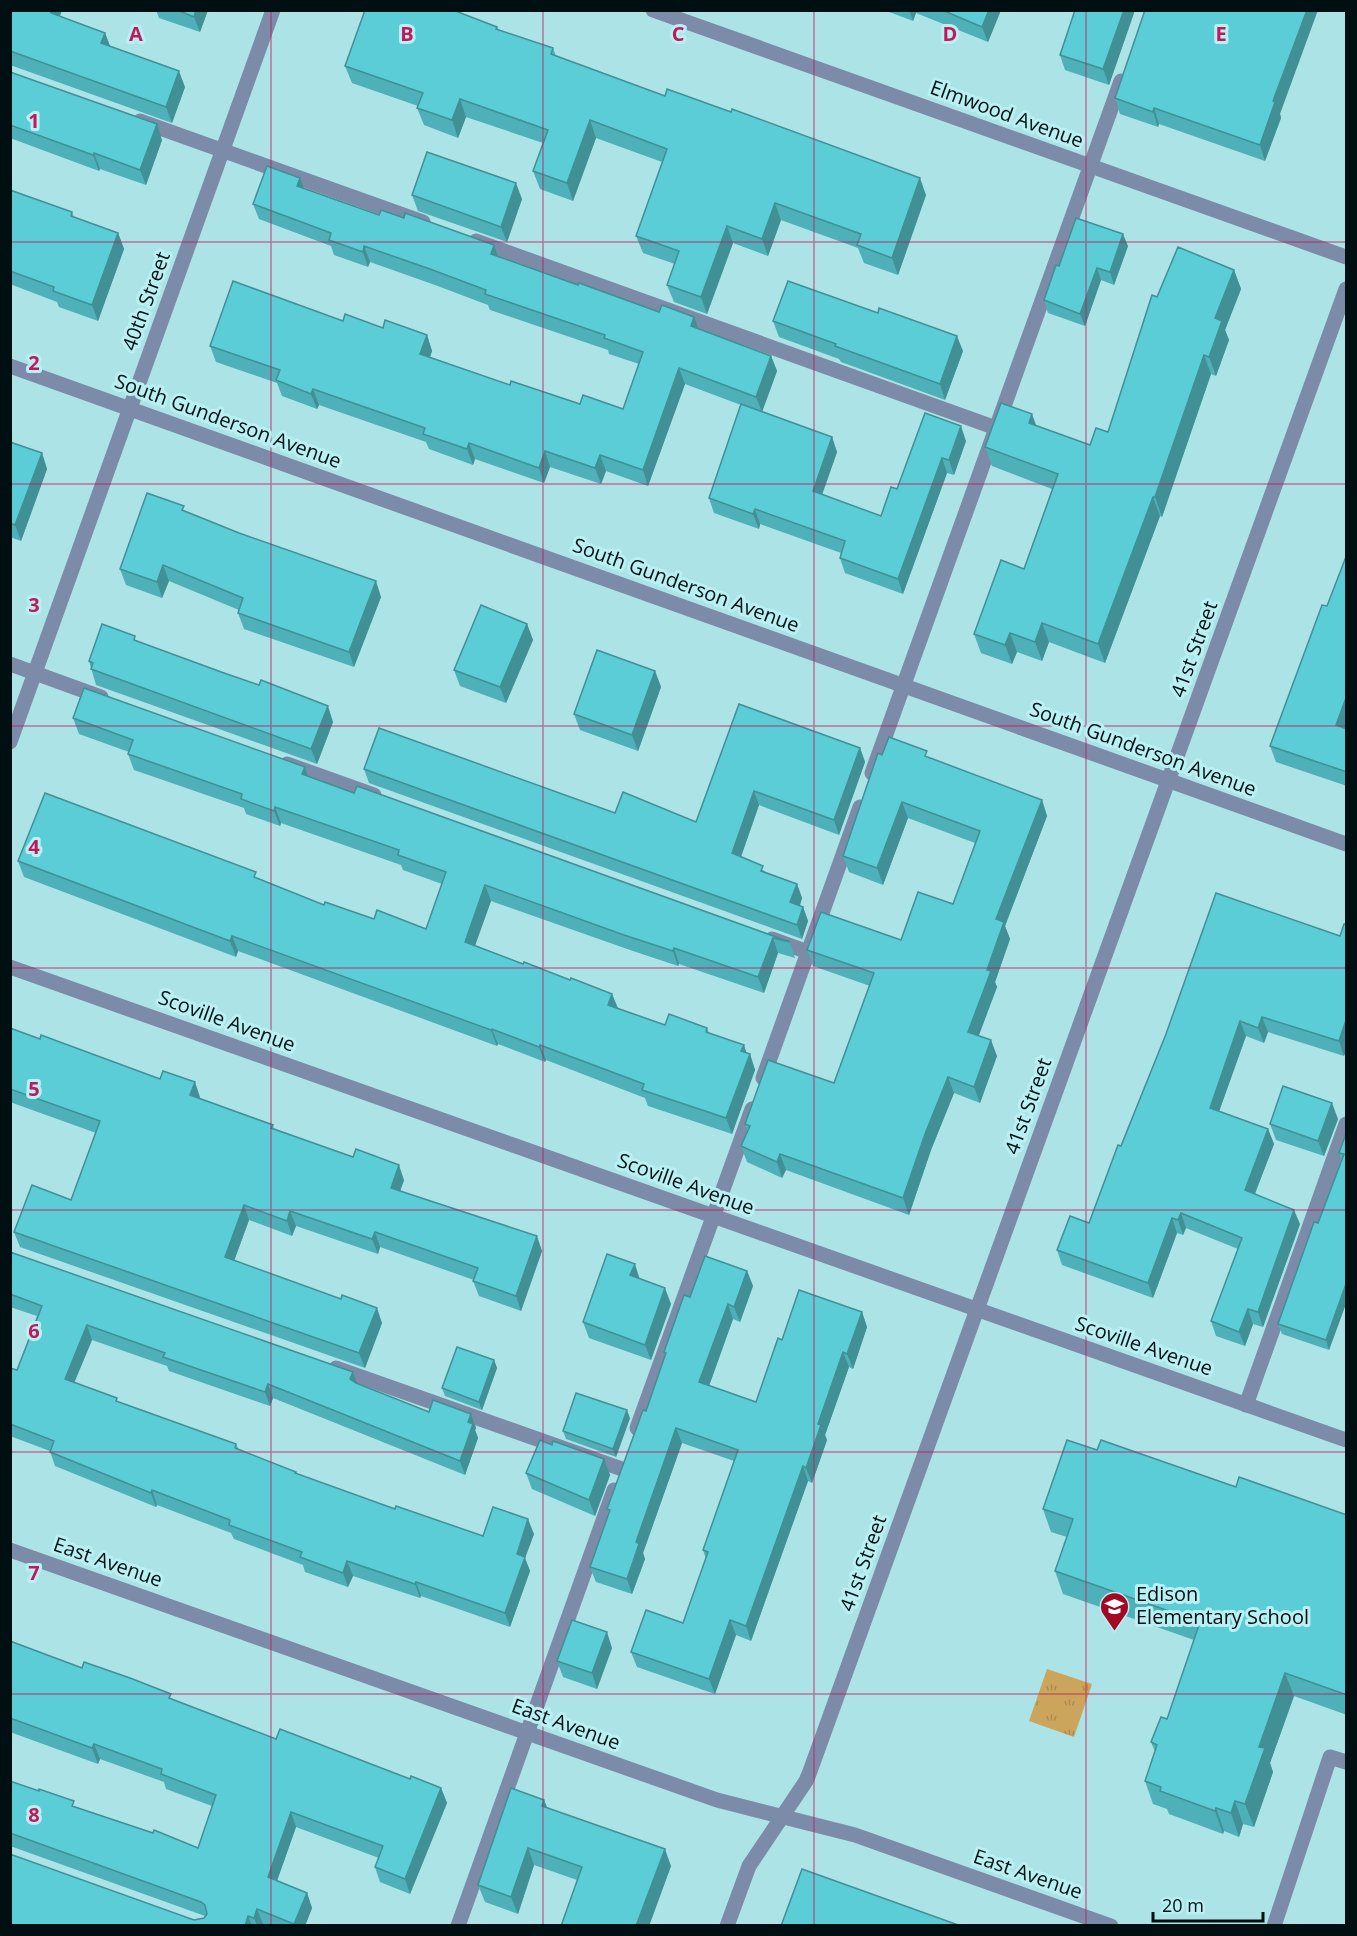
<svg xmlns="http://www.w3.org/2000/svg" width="1357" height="1936" font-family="'Open Sans',sans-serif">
<defs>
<pattern id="park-tufts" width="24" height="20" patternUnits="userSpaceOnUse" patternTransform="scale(1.5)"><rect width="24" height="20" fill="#cba55c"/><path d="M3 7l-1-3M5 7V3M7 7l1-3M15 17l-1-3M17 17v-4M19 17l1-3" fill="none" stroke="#ad8d4f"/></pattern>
</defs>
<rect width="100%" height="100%" fill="#ace3e7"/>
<path fill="url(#park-tufts)" d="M 1047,1669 L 1092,1684 L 1074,1737 L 1029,1721 Z"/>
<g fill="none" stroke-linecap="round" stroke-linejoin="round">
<g stroke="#7c8ba7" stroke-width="15">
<path d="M 140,121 L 423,222"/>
<path d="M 476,241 L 996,428"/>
<path d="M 10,664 L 101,697"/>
<path d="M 287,764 L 374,795"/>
<path d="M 872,773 L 1121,81"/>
<path d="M 772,939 L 808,952"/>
<path d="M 763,1078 L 860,807"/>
<path d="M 336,1368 L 622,1469"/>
<path d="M 1246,1405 L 1346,1124"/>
<path d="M 637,1428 L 752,1109"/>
<path d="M 458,1926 L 614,1490"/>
<path d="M 1274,1926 L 1330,1757 L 1346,1762"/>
</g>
<g stroke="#7c8ba7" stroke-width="15">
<path d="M 653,10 L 1346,257"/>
<path d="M 10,366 L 1346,844"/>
<path d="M 10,742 L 273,10"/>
<path d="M 10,967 L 1346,1440"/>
<path d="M 10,1550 L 717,1800 L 855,1835 L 1111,1926"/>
<path d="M 727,1926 L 749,1866 L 806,1781 L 809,1774 L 1346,289"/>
</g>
</g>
<g fill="#4eb0b8">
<path d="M 10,10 L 62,10 L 60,16 L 105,33 L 110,46 L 185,87 L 172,123 L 13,66 L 10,66 Z"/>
<path d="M 156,10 L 208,10 L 200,32 L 159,18 Z"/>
<path d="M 884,10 L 1001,10 L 988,42 L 916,13 L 913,21 Z"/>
<path d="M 1135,10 L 1109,85 L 1065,70 L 1060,55 Z"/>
<path d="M 497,27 L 499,30 L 553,48 L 556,56 L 926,195 L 898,275 L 864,263 L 858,248 L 781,220 L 768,256 L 733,243 L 707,314 L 674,302 L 667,285 L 675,264 L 643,253 L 636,236 L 662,162 L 596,138 L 573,201 L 540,189 L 533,171 L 543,143 L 466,117 L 458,138 L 424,125 L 417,108 L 418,106 L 352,83 L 345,66 Z"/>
<path d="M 10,72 L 162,140 L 146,185 L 100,169 L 99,171 L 10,138 Z"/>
<path d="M 1115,98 L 1280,114 L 1281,118 L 1265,161 L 1159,124 L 1158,127 L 1120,114 Z"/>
<path d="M 304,189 L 379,215 L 404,218 L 494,245 L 499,257 L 771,356 L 777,371 L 762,412 L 832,437 L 837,452 L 822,495 L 881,516 L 897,489 L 966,441 L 954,475 L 947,473 L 903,594 L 845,573 L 840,558 L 841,553 L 760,524 L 759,529 L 714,513 L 709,498 L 741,405 L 685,384 L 648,486 L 606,471 L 601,484 L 550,467 L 544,483 L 475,459 L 473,465 L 429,449 L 426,442 L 319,405 L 317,409 L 282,396 L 277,383 L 216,362 L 210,346 L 343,321 L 427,335 L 432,351 L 430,357 L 510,385 L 580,404 L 623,409 L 639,364 L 609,354 L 608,350 L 490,310 L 488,305 L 435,285 L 370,262 L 368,267 L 334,255 L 331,246 L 259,219 L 253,204 Z"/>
<path d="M 10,190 L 72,212 L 74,217 L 118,233 L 124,249 L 98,321 L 59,307 L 57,302 L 10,284 Z"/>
<path d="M 412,195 L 522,199 L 507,242 L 418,211 Z"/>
<path d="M 1128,246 L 1114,285 L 1101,280 L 1085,326 L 1048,313 L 1044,300 L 1059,266 Z"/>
<path d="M 1234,270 L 1241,289 L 1225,330 L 1229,340 L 1216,376 L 1211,374 L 1162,517 L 1160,516 L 1105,663 L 1049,642 L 1042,661 L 1017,652 L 1012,664 L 981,653 L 974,634 L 1024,569 L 1052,489 L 992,466 L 985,447 L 1036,426 L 1090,445 L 1108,432 L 1157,297 Z"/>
<path d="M 773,321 L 963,351 L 945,400 L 841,362 L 839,359 L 779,337 Z"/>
<path d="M 10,442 L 42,453 L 47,469 L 21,541 L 10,537 Z"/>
<path d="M 186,512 L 381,597 L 354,667 L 244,629 L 238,613 L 239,610 L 169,581 L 162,598 L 126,585 L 120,569 Z"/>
<path d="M 1347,554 L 1346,729 L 1347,786 L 1276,762 L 1270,746 L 1327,606 Z"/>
<path d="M 527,624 L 533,640 L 506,703 L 460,686 L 454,670 Z"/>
<path d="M 137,641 L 333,722 L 317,764 L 96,685 L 89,661 Z"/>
<path d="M 655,671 L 661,687 L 638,751 L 580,730 L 574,714 Z"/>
<path d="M 739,704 L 860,748 L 865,762 L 839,835 L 759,805 L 741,857 L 766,872 L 797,884 L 802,898 L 800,906 L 803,907 L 808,921 L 802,939 L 369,783 L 364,769 L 615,813 L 696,822 Z"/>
<path d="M 73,718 L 305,767 L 308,776 L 354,793 L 790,942 L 795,958 L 778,953 L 764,993 L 679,964 L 678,966 L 630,950 L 491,901 L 475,945 L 523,964 L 612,994 L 618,1008 L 665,1025 L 707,1028 L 709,1033 L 744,1045 L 746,1053 L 750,1054 L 755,1070 L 732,1134 L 648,1106 L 645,1098 L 546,1060 L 545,1062 L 498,1044 L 497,1046 L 238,951 L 236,957 L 24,877 L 18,861 L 258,878 L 324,905 L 374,919 L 426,929 L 442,884 L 403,870 L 401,865 L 281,823 L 280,826 L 246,814 L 244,808 L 134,770 L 128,754 L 129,752 L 79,734 Z"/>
<path d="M 882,755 L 929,758 L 1042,800 L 1047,816 L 1005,926 L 1010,939 L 995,982 L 997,987 L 979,1035 L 997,1056 L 980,1103 L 954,1093 L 931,1150 L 909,1215 L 786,1170 L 782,1178 L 747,1162 L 741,1146 L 747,1132 L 745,1124 L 834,1083 L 870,986 L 813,966 L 807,950 L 901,940 L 953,904 L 975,843 L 908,818 L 883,885 L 849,872 L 843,856 Z"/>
<path d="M 1347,924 L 1347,1049 L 1344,1056 L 1268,1032 L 1264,1043 L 1246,1036 L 1219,1111 L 1268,1129 L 1274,1144 L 1255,1193 L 1300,1224 L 1263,1327 L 1253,1324 L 1245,1346 L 1216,1336 L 1211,1321 L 1238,1249 L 1186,1228 L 1183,1235 L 1177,1233 L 1153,1298 L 1062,1265 L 1057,1250 L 1089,1223 L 1166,1034 L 1340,936 Z"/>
<path d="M 10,1028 L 273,1125 L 274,1129 L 404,1180 L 400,1191 L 542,1251 L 521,1311 L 479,1296 L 473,1281 L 474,1280 L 380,1247 L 378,1254 L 296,1226 L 292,1236 L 249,1220 L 234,1261 L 382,1323 L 365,1368 L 20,1247 L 14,1232 L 71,1200 L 96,1133 L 10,1102 Z"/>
<path d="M 1338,1119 L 1324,1156 L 1276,1140 L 1270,1124 Z"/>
<path d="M 1347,1131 L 1347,1301 L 1329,1350 L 1282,1334 L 1278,1324 L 1318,1223 L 1341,1160 L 1339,1153 Z"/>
<path d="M 10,1252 L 353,1372 L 356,1383 L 429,1412 L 471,1414 L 476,1428 L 475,1430 L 478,1438 L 465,1475 L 273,1398 L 270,1406 L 169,1371 L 167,1366 L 92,1340 L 74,1382 L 119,1402 L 236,1444 L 239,1450 L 297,1474 L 395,1509 L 483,1536 L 534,1534 L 525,1558 L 530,1571 L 510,1627 L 421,1596 L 420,1598 L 353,1576 L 348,1587 L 305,1572 L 303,1565 L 234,1539 L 231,1533 L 157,1505 L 156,1507 L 55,1466 L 50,1451 L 10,1436 L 10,1368 L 17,1370 L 37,1316 L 10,1307 Z"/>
<path d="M 747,1271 L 753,1286 L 740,1322 L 733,1319 L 709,1386 L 756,1402 L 782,1340 L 862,1312 L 867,1327 L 853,1369 L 849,1367 L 825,1435 L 827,1440 L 812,1483 L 808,1481 L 751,1641 L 736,1635 L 715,1694 L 637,1667 L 631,1652 L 683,1623 L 706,1559 L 703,1550 L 734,1461 L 682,1443 L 643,1553 L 645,1559 L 632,1594 L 596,1582 L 590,1567 L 609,1513 L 607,1509 L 646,1411 L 665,1356 L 664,1352 Z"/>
<path d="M 640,1279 L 671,1304 L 651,1360 L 589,1338 L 583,1322 Z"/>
<path d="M 494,1360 L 497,1368 L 482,1410 L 445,1396 L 442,1388 Z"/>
<path d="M 630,1418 L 616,1457 L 566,1439 L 563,1431 Z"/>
<path d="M 552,1445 L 604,1459 L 610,1475 L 595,1516 L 532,1489 L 526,1473 Z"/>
<path d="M 1097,1450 L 1347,1515 L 1347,1715 L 1294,1696 L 1270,1763 L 1273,1772 L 1254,1827 L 1243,1824 L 1239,1837 L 1224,1831 L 1223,1834 L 1169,1814 L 1167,1809 L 1153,1804 L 1145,1781 L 1155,1752 L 1151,1742 L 1167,1719 L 1194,1640 L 1063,1594 L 1055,1571 L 1067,1537 L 1051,1532 L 1043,1509 Z"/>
<path d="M 10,1641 L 82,1668 L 173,1700 L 276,1739 L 441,1788 L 447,1803 L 410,1894 L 380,1882 L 375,1867 L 379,1858 L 296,1827 L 277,1881 L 307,1893 L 312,1908 L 305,1926 L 265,1926 L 263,1924 L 262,1926 L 10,1926 L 194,1920 L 204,1918 L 205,1916 L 13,1847 L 10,1847 L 10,1781 L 76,1807 L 153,1833 L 198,1848 L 212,1806 L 166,1789 L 164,1782 L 100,1759 L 98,1764 L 10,1732 Z"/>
<path d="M 612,1648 L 597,1689 L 563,1677 L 557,1661 Z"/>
<path d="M 544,1800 L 547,1808 L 671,1866 L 649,1926 L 561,1926 L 577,1880 L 534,1865 L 518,1914 L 485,1902 L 478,1885 Z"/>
</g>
<g fill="#409096">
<path d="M 50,10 L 62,10 L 56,26 Z"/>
<path d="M 196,10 L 208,10 L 200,32 L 194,17 Z"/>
<path d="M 909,10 L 915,10 L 916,13 L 913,21 Z"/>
<path d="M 989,10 L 1001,10 L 988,42 L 982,27 Z"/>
<path d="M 1124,10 L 1135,10 L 1109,85 L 1103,69 Z"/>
<path d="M 1307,10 L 1318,10 L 1280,114 L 1281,118 L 1265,161 L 1260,145 L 1273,101 Z"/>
<path d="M 105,33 L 111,49 L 101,43 Z"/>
<path d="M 179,71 L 185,87 L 172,123 L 166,107 Z"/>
<path d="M 460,99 L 466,117 L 458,138 L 452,120 Z"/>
<path d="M 1154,108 L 1159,124 L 1158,127 L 1153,112 Z"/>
<path d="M 590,120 L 596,138 L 573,201 L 567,183 Z"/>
<path d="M 157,124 L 162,140 L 146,185 L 140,170 Z"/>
<path d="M 94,153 L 100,169 L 99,171 L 93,155 Z"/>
<path d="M 300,178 L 306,194 L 297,186 Z"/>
<path d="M 920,178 L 926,195 L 898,275 L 892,258 Z"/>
<path d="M 516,183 L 522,199 L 507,242 L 501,227 Z"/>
<path d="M 775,203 L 781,220 L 768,256 L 762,239 Z"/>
<path d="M 727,226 L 733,243 L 707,314 L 701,297 Z"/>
<path d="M 118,233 L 124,249 L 98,321 L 92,305 Z"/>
<path d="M 1123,234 L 1128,246 L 1114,285 L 1110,272 Z"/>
<path d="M 494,245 L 500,261 L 491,254 Z"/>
<path d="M 364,246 L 370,262 L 368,267 L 363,252 Z"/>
<path d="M 1097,268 L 1101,280 L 1085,326 L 1080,314 Z"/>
<path d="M 1234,270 L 1241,289 L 1225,330 L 1229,340 L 1216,376 L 1209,357 L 1215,318 Z"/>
<path d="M 694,317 L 700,332 L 691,326 Z"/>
<path d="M 427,335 L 432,351 L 426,369 L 420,354 Z"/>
<path d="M 957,336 L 963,351 L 945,400 L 940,384 Z"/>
<path d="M 1204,355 L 1211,374 L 1162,517 L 1155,497 Z"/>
<path d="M 771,356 L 777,371 L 762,412 L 756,397 Z"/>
<path d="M 679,368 L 685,384 L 648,486 L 643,470 Z"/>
<path d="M 313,389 L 319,405 L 317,409 L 311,394 Z"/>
<path d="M 1032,414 L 1039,433 L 1029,423 Z"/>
<path d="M 961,426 L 966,441 L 954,475 L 949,460 Z"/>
<path d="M 832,437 L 837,452 L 818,506 L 813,491 Z"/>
<path d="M 469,443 L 475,459 L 473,465 L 467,449 Z"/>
<path d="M 545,451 L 550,467 L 544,483 L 539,468 Z"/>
<path d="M 42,453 L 47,469 L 21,541 L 15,525 Z"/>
<path d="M 600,455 L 606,471 L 601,484 L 595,468 Z"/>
<path d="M 942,458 L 947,473 L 903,594 L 898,579 Z"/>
<path d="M 1153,497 L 1160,516 L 1105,663 L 1098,644 Z"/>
<path d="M 755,509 L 760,524 L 759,529 L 753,514 Z"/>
<path d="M 163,565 L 169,581 L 162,598 L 157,582 Z"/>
<path d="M 376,581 L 381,597 L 354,667 L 349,652 Z"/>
<path d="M 1042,623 L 1049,642 L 1042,661 L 1035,642 Z"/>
<path d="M 527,624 L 533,640 L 506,703 L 500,687 Z"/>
<path d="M 1010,633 L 1017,652 L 1012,664 L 1005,645 Z"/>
<path d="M 655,671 L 661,687 L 638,751 L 632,735 Z"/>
<path d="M 1347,695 L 1347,727 L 1342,741 L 1336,725 Z"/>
<path d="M 328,706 L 333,722 L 317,764 L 311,749 Z"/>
<path d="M 860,748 L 865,762 L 839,835 L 834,820 Z"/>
<path d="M 305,767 L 310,783 L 302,774 Z"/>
<path d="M 754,791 L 759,805 L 737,868 L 732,853 Z"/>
<path d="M 1042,800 L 1047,816 L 1005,926 L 1010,939 L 995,982 L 997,987 L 974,1048 L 968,1032 L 987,970 L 996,919 Z"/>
<path d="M 902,802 L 908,818 L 883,885 L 877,868 Z"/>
<path d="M 275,807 L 281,823 L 280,826 L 274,811 Z"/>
<path d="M 797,884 L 802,898 L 796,917 L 790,902 Z"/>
<path d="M 485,885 L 491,901 L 471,957 L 465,942 Z"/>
<path d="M 803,907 L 808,921 L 802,939 L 797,925 Z"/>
<path d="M 232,936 L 238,951 L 236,957 L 230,941 Z"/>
<path d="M 773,938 L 778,953 L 764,993 L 758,977 Z"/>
<path d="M 674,948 L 679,964 L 678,966 L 673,951 Z"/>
<path d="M 612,994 L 618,1009 L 608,1005 Z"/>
<path d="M 1262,1017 L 1268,1032 L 1264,1043 L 1258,1028 Z"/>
<path d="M 1347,1017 L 1347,1049 L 1344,1056 L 1339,1041 Z"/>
<path d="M 1240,1021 L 1246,1036 L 1215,1123 L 1210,1108 Z"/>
<path d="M 492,1029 L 498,1044 L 497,1046 L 491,1030 Z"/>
<path d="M 991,1040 L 997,1056 L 980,1103 L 974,1087 Z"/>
<path d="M 540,1045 L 546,1060 L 545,1062 L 539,1047 Z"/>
<path d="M 744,1045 L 748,1058 L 750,1054 L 755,1070 L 732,1134 L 726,1118 Z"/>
<path d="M 948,1077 L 954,1093 L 931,1150 L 909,1215 L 903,1198 L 925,1134 Z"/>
<path d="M 195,1082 L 200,1097 L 196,1110 L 190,1095 Z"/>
<path d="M 1332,1103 L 1338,1119 L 1324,1156 L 1318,1141 Z"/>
<path d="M 1268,1129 L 1274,1144 L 1251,1204 L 1245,1190 Z"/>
<path d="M 780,1154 L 786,1170 L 782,1178 L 777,1162 Z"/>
<path d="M 399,1165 L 404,1180 L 396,1203 L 391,1188 Z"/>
<path d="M 244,1205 L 249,1220 L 230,1272 L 225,1257 Z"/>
<path d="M 1294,1210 L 1300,1224 L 1263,1327 L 1258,1312 Z"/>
<path d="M 290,1211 L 296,1226 L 292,1236 L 287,1221 Z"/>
<path d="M 1181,1213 L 1186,1228 L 1183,1235 L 1178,1220 Z"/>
<path d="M 1172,1218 L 1177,1233 L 1153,1298 L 1148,1283 Z"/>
<path d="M 375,1232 L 380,1247 L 378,1254 L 372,1239 Z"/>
<path d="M 537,1236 L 542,1251 L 521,1311 L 516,1296 Z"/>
<path d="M 635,1264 L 640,1280 L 630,1275 Z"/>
<path d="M 747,1271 L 753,1286 L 740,1322 L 734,1307 Z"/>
<path d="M 1347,1281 L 1347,1301 L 1329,1350 L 1326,1340 Z"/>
<path d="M 665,1288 L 671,1304 L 651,1360 L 645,1345 Z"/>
<path d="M 728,1304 L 733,1319 L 705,1397 L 699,1382 Z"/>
<path d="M 377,1308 L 382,1323 L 365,1368 L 359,1353 Z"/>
<path d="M 1248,1309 L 1253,1324 L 1245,1346 L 1239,1332 Z"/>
<path d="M 862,1312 L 867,1327 L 853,1369 L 847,1354 Z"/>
<path d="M 87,1325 L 92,1340 L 70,1393 L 65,1379 Z"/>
<path d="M 843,1352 L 849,1367 L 825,1435 L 827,1440 L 812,1483 L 806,1468 L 818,1424 Z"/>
<path d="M 494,1360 L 497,1368 L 482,1410 L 479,1402 Z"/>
<path d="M 353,1372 L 358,1386 L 350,1379 Z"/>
<path d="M 268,1384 L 273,1398 L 270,1406 L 265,1392 Z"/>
<path d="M 627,1410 L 630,1418 L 616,1457 L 613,1449 Z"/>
<path d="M 471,1414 L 476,1428 L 475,1430 L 478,1438 L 465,1475 L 460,1461 L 468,1422 Z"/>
<path d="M 676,1428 L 682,1443 L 643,1553 L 645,1559 L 632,1594 L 627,1579 L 636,1542 Z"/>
<path d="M 604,1459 L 610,1475 L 595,1516 L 589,1500 Z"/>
<path d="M 803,1466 L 808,1481 L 751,1641 L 746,1626 Z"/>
<path d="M 152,1490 L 157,1505 L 156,1507 L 151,1493 Z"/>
<path d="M 528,1519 L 534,1534 L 525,1558 L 530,1571 L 510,1627 L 505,1613 L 517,1554 Z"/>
<path d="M 347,1561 L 353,1576 L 348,1587 L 343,1573 Z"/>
<path d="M 416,1582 L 421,1596 L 420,1598 L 415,1584 Z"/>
<path d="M 730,1620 L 736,1635 L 715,1694 L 709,1679 Z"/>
<path d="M 607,1632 L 612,1648 L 597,1689 L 592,1673 Z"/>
<path d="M 1285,1673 L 1294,1696 L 1270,1763 L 1273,1772 L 1254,1827 L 1245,1804 L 1259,1747 Z"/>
<path d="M 94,1744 L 100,1759 L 98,1764 L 92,1748 Z"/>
<path d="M 441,1788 L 447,1803 L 410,1894 L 405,1879 Z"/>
<path d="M 544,1800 L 551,1817 L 542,1806 Z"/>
<path d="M 1235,1801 L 1243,1824 L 1239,1837 L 1231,1813 Z"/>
<path d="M 1216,1808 L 1224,1831 L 1223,1834 L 1215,1811 Z"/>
<path d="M 291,1812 L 296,1827 L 273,1892 L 268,1877 Z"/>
<path d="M 528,1848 L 534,1865 L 518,1914 L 511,1897 Z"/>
<path d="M 665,1849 L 671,1866 L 649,1926 L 636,1926 Z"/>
<path d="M 307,1893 L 312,1908 L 305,1926 L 295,1926 L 294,1924 Z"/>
<path d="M 257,1909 L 263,1924 L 262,1926 L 257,1926 L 254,1918 Z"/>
<path d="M 248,1916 L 252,1926 L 245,1926 Z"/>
</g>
<g fill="#5bcdd6" stroke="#409096" stroke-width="1.5">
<path d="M 10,10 L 50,10 L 51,13 L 105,33 L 101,43 L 179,71 L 166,107 L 10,51 Z"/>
<path d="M 177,10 L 196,10 L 194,17 Z"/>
<path d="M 365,10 L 453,10 L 497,27 L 496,29 L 553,48 L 551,54 L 665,96 L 667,89 L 731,112 L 732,109 L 920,178 L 892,258 L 857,245 L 861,234 L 775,203 L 762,239 L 727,226 L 701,297 L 667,285 L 679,251 L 636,236 L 667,149 L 590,120 L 567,183 L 533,171 L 548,130 L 460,99 L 452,120 L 417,108 L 423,93 L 345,66 Z"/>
<path d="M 942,10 L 989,10 L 982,27 Z"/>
<path d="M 1075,10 L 1124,10 L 1103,69 L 1060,55 Z"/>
<path d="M 1145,10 L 1307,10 L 1273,101 L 1275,102 L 1260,145 L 1154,108 L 1153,112 L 1115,98 Z"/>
<path d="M 10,72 L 157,124 L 140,170 L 94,153 L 93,155 L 10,125 Z"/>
<path d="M 427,152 L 516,183 L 501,227 L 412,195 Z"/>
<path d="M 267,166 L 300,178 L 297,186 L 379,215 L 381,210 L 404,218 L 405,213 L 494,245 L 491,254 L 578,285 L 579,283 L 659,312 L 662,305 L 694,317 L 691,326 L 771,356 L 756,397 L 679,368 L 643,470 L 600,455 L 595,468 L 545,451 L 539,468 L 469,443 L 467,449 L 423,434 L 425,428 L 313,389 L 311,394 L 276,380 L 280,370 L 210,346 L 233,281 L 343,321 L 345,314 L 383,328 L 385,320 L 427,335 L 420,354 L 510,385 L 511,381 L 580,404 L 583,395 L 623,409 L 643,352 L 604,338 L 605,335 L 485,294 L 486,290 L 430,269 L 364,246 L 363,252 L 329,240 L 331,233 L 253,204 Z"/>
<path d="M 10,190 L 72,212 L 71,216 L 118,233 L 92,305 L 53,291 L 54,287 L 10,271 Z"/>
<path d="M 1076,218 L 1123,234 L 1110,272 L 1097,268 L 1080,314 L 1044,300 L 1056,265 L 1059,266 Z"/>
<path d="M 1178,247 L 1234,270 L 1215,318 L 1222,321 L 1209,357 L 1204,355 L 1155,497 L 1153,497 L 1098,644 L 1042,623 L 1035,642 L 1010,633 L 1005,645 L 974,634 L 1001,560 L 1024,569 L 1058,474 L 985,447 L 1001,403 L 1032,414 L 1029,423 L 1090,445 L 1096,428 L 1108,432 L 1152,295 L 1157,297 Z"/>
<path d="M 788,281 L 878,313 L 879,308 L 957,336 L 940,384 L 835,346 L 836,344 L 773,321 Z"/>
<path d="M 741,404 L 832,437 L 813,491 L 881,516 L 891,487 L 897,489 L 925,413 L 961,426 L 949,460 L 942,458 L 898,579 L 840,558 L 845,541 L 755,509 L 753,514 L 709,498 Z"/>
<path d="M 10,442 L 42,453 L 15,525 L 10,523 Z"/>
<path d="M 147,493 L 184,506 L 182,510 L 239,533 L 376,581 L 349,652 L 238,613 L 243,598 L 163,565 L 157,582 L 120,569 Z"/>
<path d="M 1347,554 L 1347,695 L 1336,725 L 1347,729 L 1347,772 L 1270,746 L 1322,605 L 1327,606 Z"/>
<path d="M 481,605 L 527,624 L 500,687 L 454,670 Z"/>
<path d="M 102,624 L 135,636 L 134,640 L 224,673 L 259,685 L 261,680 L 328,706 L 311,749 L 91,669 L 93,663 L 89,661 Z"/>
<path d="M 597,650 L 655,671 L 632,735 L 574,714 Z"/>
<path d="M 84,688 L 305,767 L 302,774 L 354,793 L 357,786 L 790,942 L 773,938 L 758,977 L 674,948 L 673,951 L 624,935 L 485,885 L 465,942 L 523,964 L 524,962 L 570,980 L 571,978 L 612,994 L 608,1005 L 665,1025 L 669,1014 L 707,1028 L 706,1032 L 744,1045 L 741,1051 L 750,1054 L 726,1118 L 642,1090 L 644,1084 L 540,1045 L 539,1047 L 492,1029 L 491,1030 L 232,936 L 230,941 L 18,861 L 45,793 L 256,872 L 254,877 L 324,905 L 325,902 L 374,919 L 377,910 L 426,929 L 446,872 L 398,855 L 399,850 L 275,807 L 274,811 L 241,799 L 242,794 L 128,754 L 133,740 L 73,718 Z"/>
<path d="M 739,704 L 860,748 L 834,820 L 754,791 L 732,853 L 763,866 L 761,871 L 797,884 L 790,902 L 803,907 L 797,925 L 364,769 L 379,728 L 615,813 L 623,792 L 696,822 Z"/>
<path d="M 889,737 L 927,751 L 925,756 L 1042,800 L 996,919 L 1004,922 L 987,970 L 991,971 L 968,1032 L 991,1040 L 974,1087 L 948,1077 L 925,1134 L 903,1198 L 780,1154 L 777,1162 L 741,1146 L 750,1126 L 745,1124 L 768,1060 L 834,1083 L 874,973 L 807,950 L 821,912 L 901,940 L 918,892 L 953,904 L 980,831 L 902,802 L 877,868 L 843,856 L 878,753 L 882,755 Z"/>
<path d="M 1216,893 L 1340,936 L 1344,924 L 1347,924 L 1347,1017 L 1339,1041 L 1262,1017 L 1258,1028 L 1240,1021 L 1210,1108 L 1268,1129 L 1245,1190 L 1294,1210 L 1258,1312 L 1248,1309 L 1239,1332 L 1211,1321 L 1242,1238 L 1181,1213 L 1178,1220 L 1172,1218 L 1148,1283 L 1057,1250 L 1070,1216 L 1089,1223 L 1118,1145 L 1121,1146 L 1166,1034 Z"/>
<path d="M 10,1028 L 40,1039 L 41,1035 L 160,1079 L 163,1071 L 195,1082 L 190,1095 L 273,1125 L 271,1128 L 353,1157 L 356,1149 L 399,1165 L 391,1188 L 537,1236 L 516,1296 L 473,1281 L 478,1268 L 375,1232 L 372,1239 L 290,1211 L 287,1221 L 244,1205 L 225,1257 L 341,1299 L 342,1295 L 377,1308 L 359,1353 L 14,1232 L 32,1185 L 71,1200 L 100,1121 L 10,1089 Z"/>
<path d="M 1283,1086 L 1332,1103 L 1318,1141 L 1270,1124 Z"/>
<path d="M 1347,1131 L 1347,1281 L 1326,1340 L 1278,1324 L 1314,1222 L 1318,1223 L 1344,1154 L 1339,1153 Z"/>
<path d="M 10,1252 L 353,1372 L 350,1379 L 356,1383 L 429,1412 L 433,1400 L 471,1414 L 468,1422 L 473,1424 L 460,1461 L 268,1384 L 265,1392 L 163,1357 L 165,1353 L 87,1325 L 65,1379 L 117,1398 L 116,1401 L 236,1444 L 235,1448 L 296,1472 L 295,1473 L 395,1509 L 396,1506 L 483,1536 L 493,1507 L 528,1519 L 517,1554 L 525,1557 L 505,1613 L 416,1582 L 415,1584 L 347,1561 L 343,1573 L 300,1557 L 302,1552 L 229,1525 L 230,1520 L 152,1490 L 151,1493 L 50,1452 L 54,1441 L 10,1424 L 10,1368 L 17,1370 L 42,1306 L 10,1294 Z"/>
<path d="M 607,1254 L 635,1264 L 630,1275 L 665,1288 L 645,1345 L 583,1322 Z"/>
<path d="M 705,1256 L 747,1271 L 734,1307 L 728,1304 L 699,1382 L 756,1402 L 778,1338 L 782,1340 L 799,1290 L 862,1312 L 847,1354 L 843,1352 L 818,1424 L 821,1425 L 806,1468 L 803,1466 L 746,1626 L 730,1620 L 709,1679 L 631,1652 L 646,1610 L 683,1623 L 708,1552 L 703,1550 L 738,1450 L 676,1428 L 636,1542 L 639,1544 L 627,1579 L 590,1567 L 610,1510 L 607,1509 L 643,1410 L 646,1411 L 666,1353 L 664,1352 L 684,1295 L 690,1297 Z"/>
<path d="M 457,1347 L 494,1360 L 479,1402 L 442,1388 Z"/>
<path d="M 576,1393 L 627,1410 L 613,1449 L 563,1431 Z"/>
<path d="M 540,1440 L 552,1445 L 553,1441 L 604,1459 L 589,1500 L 526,1473 Z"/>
<path d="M 1067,1440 L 1097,1450 L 1101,1440 L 1236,1487 L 1239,1477 L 1347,1515 L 1347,1695 L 1285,1673 L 1259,1747 L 1265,1748 L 1245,1804 L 1235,1801 L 1231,1813 L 1216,1808 L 1215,1811 L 1160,1791 L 1161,1787 L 1145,1781 L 1157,1745 L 1151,1742 L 1161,1717 L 1167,1719 L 1200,1622 L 1055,1571 L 1073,1519 L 1043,1509 Z"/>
<path d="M 572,1620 L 607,1632 L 592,1673 L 557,1661 Z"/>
<path d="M 10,1641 L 82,1668 L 84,1662 L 130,1678 L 171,1694 L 169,1698 L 276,1739 L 280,1729 L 410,1779 L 411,1776 L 441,1788 L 405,1879 L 375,1867 L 383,1846 L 291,1812 L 268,1877 L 307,1893 L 294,1924 L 257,1909 L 254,1918 L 248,1916 L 245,1926 L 10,1926 L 10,1854 L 194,1920 L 204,1918 L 207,1914 L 205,1905 L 201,1902 L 10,1833 L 10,1781 L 39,1791 L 39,1789 L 74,1801 L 72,1806 L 153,1833 L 154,1830 L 198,1848 L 216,1795 L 161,1774 L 162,1769 L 94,1744 L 92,1748 L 10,1718 Z"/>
<path d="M 511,1788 L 544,1800 L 542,1806 L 665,1849 L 636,1926 L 561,1926 L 582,1867 L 528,1848 L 511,1897 L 478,1885 Z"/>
<path d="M 802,1869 L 961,1926 L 781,1926 Z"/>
</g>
<path fill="none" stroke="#c2185b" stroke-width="1.5" stroke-opacity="0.55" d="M 271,10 L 271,1926M 543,10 L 543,1926M 814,10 L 814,1926M 1086,10 L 1086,1926M 10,242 L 1346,242M 10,484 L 1346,484M 10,726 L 1346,726M 10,968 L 1346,968M 10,1210 L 1346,1210M 10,1452 L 1346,1452M 10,1694 L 1346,1694"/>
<defs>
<symbol id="school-pin" viewBox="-11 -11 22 30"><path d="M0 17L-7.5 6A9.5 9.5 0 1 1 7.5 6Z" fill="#a30722" stroke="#b9f0f4"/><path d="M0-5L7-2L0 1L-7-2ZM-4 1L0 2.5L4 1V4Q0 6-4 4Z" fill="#fff"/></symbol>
</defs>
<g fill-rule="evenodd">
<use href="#school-pin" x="1098" y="1590" width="33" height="45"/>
</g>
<g text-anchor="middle" stroke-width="6" stroke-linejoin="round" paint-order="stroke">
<g font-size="20" fill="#001012" stroke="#b9f0f4">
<text transform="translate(1007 114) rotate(20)" y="7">Elmwood Avenue</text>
<text transform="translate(146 301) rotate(-70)" y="7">40th Street</text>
<text transform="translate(228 421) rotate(20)" y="7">South Gunderson Avenue</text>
<text transform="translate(686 585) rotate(20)" y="7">South Gunderson Avenue</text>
<text transform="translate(1194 649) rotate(-70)" y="7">41st Street</text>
<text transform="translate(1143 749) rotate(20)" y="7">South Gunderson Avenue</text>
<text transform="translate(227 1021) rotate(20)" y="7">Scoville Avenue</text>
<text transform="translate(1028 1106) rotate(-70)" y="7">41st Street</text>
<text transform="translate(686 1184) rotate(20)" y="7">Scoville Avenue</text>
<text transform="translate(1144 1346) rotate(19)" y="7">Scoville Avenue</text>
<text transform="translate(108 1562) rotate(19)" y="7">East Avenue</text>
<text transform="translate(863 1563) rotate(-70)" y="7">41st Street</text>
<text transform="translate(566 1724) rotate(20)" y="7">East Avenue</text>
<text transform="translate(1028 1874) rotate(19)" y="7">East Avenue</text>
</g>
<g font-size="20" fill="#001012" stroke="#b9f0f4" text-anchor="start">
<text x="1136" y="1601">Edison<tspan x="1136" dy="23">Elementary School</tspan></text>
</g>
</g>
<g font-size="20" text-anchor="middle" font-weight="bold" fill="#c2185b" stroke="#b9f0f4" stroke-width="6" stroke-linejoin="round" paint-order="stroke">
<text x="136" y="41">A</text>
<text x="407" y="41">B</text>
<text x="678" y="41">C</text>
<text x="950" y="41">D</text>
<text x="1221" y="41">E</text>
<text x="34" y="128">1</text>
<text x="34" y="370">2</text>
<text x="34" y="612">3</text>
<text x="34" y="854">4</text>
<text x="34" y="1096">5</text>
<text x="34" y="1338">6</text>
<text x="34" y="1580">7</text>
<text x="34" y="1822">8</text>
</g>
<rect width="1357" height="1936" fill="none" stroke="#001012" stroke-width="24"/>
<path d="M1153 1912v9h110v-9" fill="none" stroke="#001012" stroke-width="3"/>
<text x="1162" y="1912" font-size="18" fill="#001012" stroke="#b9f0f4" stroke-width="4.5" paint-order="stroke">20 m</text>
</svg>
